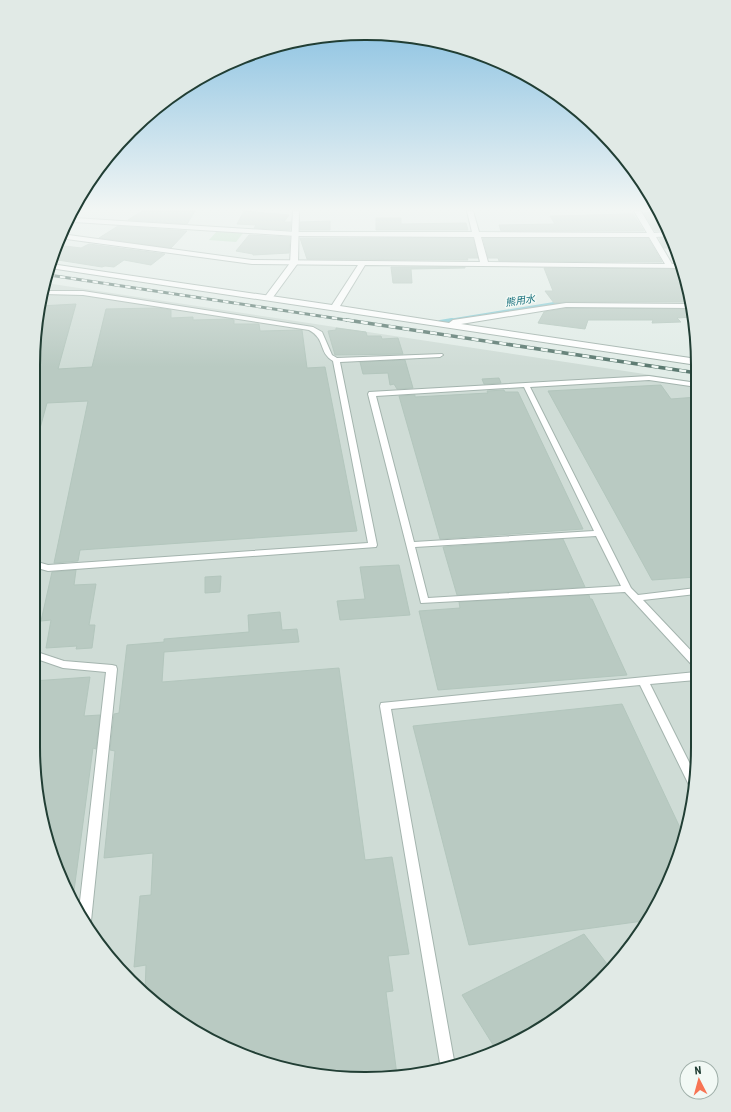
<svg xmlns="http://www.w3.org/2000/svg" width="731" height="1112" font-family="'Roboto Condensed','Noto Sans JP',sans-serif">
<rect width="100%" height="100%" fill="#e1ece7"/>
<path fill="#cfdcd6" d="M 46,283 L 697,382 L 695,790 L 673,874 L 616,966 L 550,1023 L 452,1068 L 365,1079 L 258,1061 L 163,1010 L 89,931 L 51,853 L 33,746 L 36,322 Z"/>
<path fill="#b9dec1" d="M 218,230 L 244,232 L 236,242 L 209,240 Z"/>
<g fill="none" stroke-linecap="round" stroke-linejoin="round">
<path stroke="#87cbd4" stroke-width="3" d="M 446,321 L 557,303 L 571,303"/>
<path stroke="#87cbd4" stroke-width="4" d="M 440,322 L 452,320"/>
</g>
<g fill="#b9cac2" stroke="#b3c6bd">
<path d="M 142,211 L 195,211 L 187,224 L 128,220 Z"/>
<path d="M 244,211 L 289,215 L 284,222 L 291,222 L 290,230 L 254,228 L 256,225 L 237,224 Z"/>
<path d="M 659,211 L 664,218 L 668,231 L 655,231 L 644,213 Z"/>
<path d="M 633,214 L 644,231 L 501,231 L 499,225 L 555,224 L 550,216 Z"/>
<path d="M 376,218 L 401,218 L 401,224 L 466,223 L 468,230 L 376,230 Z"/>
<path d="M 330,221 L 330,230 L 300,230 L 300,222 Z"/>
<path d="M 118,226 L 187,231 L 171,248 L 99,238 Z"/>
<path d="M 249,235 L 290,237 L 289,253 L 253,255 L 253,254 L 236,251 Z"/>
<path d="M 671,237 L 675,248 L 664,248 L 659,238 Z"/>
<path d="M 300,238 L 473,238 L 478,258 L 467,258 L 468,260 L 464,260 L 307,259 Z"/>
<path d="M 483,238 L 648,238 L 662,262 L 499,261 L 498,258 L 488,258 Z"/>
<path d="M 89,244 L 165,254 L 151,265 L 124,260 L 114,267 L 105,266 L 102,267 L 58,260 L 61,258 L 53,257 L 57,245 L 81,248 Z"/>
<path d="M 391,267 L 465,267 L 465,268 L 411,269 L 412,283 L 393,283 Z"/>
<path d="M 544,268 L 676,269 L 688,287 L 690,302 L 566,302 L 554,303 L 545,291 L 553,291 Z"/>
<path d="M 76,304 L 58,369 L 92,367 L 106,309 L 158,308 L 171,310 L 171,318 L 193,317 L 193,320 L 231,319 L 234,320 L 234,324 L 259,324 L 260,331 L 302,330 L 307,368 L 325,367 L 357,531 L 80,550 L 78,561 L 54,563 L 88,401 L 47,403 L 39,432 L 35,432 L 36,322 L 40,306 Z"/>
<path d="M 566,308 L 692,309 L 693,317 L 677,318 L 681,322 L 652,323 L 653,320 L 588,320 L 585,329 L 538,323 L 544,312 Z"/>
<path d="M 336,328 L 366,332 L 367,336 L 381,336 L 382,339 L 398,338 L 403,354 L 335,355 L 328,331 L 336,330 Z"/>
<path d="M 405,360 L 413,388 L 397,389 L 394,384 L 390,385 L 388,373 L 363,374 L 360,362 Z"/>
<path d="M 499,378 L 501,383 L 484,384 L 482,379 Z"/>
<path d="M 661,385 L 671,399 L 697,397 L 696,577 L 652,580 L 548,391 Z"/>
<path d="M 504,390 L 505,392 L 518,392 L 583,529 L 440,539 L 399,396 L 415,395 L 415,397 L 488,393 L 487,391 Z"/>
<path d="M 563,539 L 585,587 L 457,595 L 443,547 Z"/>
<path d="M 399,565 L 410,615 L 340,620 L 337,601 L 365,599 L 360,567 Z"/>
<path d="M 76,570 L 74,585 L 96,584 L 89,625 L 95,625 L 92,648 L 76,649 L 77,646 L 46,648 L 51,620 L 41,621 L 52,572 Z"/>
<path d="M 221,576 L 220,592 L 205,593 L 205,577 Z"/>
<path d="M 589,595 L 590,599 L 592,599 L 627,675 L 438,690 L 419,611 L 460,608 L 459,602 Z"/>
<path d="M 280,612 L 282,630 L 297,629 L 299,642 L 164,652 L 162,682 L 339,668 L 365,860 L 392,857 L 409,954 L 388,956 L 393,991 L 386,992 L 397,1075 L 365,1079 L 258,1061 L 163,1010 L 145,991 L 146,965 L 134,967 L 140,896 L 151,895 L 153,853 L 104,858 L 115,751 L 110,750 L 114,714 L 119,713 L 127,645 L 164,642 L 164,639 L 249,632 L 248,615 Z"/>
<path d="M 90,677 L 84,716 L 100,715 L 96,749 L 93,748 L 73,898 L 51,853 L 33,746 L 33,681 Z"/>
<path d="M 622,704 L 683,834 L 673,874 L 643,921 L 469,945 L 413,726 Z"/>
<path d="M 584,934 L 611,969 L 550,1023 L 495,1048 L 462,995 Z"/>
</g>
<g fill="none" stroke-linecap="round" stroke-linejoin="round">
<defs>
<g id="service">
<path d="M 83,291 L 313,327 L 322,332 L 332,355 L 337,358 L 442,354 L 443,355 L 440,357 L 340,362 L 377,545 L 376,547 L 48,571 L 34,567 L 34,561 L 48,565 L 368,543 L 333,361 C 318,352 326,339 309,330 L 83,295 L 43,294 L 46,291 Z"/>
<path d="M 649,376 L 697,383 L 697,387 L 649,380 L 530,387 L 631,588 L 638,595 L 696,588 L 696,594 L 643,600 L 696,656 L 696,666 L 692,665 L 625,592 L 421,603 L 368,394 L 369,392 ZM 524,387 L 594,531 L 414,542 L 376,396 ZM 596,536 L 621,586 L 428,598 L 415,547 Z"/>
<path d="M 34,651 L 64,661 L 112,665 L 116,666 L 117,669 L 91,921 L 89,925 L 86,926 L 79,910 L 106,672 L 63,668 L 34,658 Z"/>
<path d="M 696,672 L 696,680 L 650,684 L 695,774 L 695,790 L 691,788 L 689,785 L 640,685 L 391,709 L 455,1066 L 441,1069 L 380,706 L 381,703 Z"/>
</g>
<path id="minor" d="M 467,211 L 473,211 L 479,232 L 647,233 L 634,211 L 641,211 L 654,233 L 669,232 L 670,236 L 656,237 L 672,264 L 681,264 L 682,268 L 365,265 L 340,306 L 449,323 L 453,320 L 566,303 L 691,304 L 691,308 L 566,307 L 461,324 L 697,359 L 697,365 L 50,268 L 51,264 L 332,305 L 358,265 L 252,264 L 59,238 L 61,234 L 252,260 L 480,262 L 474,237 L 296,236 L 74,222 L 71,220 L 74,218 L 296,232 L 472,232 ZM 481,237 L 649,237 L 665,264 L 488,262 Z"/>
<path id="tertiary" d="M 293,211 L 299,211 L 298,263 L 271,300 L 265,300 L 264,298 L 290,263 Z"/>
</defs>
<use href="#service" stroke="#a4b4ae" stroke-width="2"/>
<use href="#minor" stroke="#a4b4ae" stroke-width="2"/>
<use href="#tertiary" stroke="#a4b4ae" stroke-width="2"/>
<use href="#service" fill="#fff" fill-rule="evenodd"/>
<use href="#minor" fill="#fff" fill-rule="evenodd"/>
<use href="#tertiary" fill="#fff" fill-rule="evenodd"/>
<defs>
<path id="rail-far1" d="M 49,275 L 353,321"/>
<path id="rail" d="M 347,320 L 697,373"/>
</defs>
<use href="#rail-far1" stroke="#5b7970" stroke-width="3"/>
<use href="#rail" stroke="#5b7970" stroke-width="3.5"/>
<use href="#rail-far1" stroke="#f2f9f5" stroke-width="2" stroke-dasharray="5.5" stroke-linecap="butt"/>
<use href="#rail" stroke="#f2f9f5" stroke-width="2.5" stroke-dasharray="7" stroke-linecap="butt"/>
</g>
<linearGradient id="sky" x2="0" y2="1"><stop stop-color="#81bde0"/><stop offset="0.57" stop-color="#f2f6f4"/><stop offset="1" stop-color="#f2f6f4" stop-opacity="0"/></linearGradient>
<rect width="731" height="367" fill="url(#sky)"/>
<g text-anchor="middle" stroke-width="3" stroke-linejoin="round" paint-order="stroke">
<g font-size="10" font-style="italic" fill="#18707c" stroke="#f2f9f5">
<text transform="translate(520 300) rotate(-9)" y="4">熊用水</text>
</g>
</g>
<path d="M0 0H731V1112H0ZM365 40H366A325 325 0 0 1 691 365V747A325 325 0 0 1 366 1072H365A325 325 0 0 1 40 747V365A325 325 0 0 1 365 40Z" fill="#e1eae6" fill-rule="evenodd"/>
<path fill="none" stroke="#213e34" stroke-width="2" d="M365 40H366A325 325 0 0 1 691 365V747A325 325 0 0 1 366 1072H365A325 325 0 0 1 40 747V365A325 325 0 0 1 365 40Z"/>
<g transform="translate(699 1080) rotate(354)"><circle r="19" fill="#f2f9f5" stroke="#9eaea8"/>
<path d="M0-3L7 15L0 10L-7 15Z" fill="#f77454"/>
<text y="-6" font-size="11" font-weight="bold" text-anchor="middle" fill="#213e34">N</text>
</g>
</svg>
